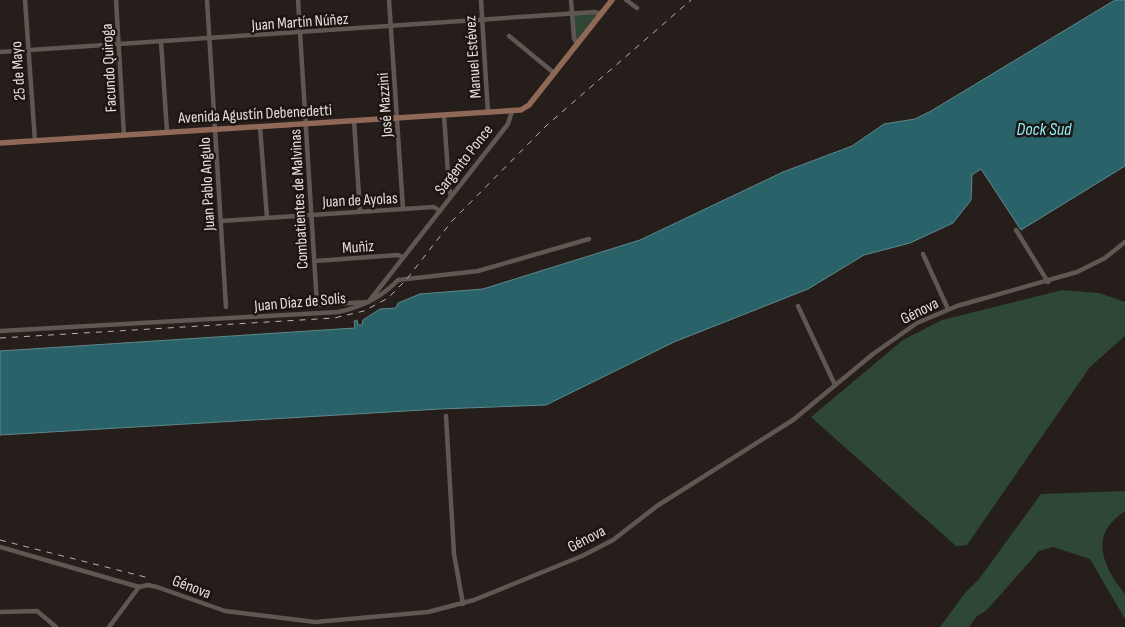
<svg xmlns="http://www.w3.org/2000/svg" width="1125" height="627" font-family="'Sofia Sans Condensed',sans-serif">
<rect width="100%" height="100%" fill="#251e1b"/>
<g fill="#2e4835">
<path d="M 595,12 L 601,14 L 577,44 L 574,40 L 572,14 Z"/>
<path d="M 1062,290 L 1099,293 L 1125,302 L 1125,336 L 1090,367 L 967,545 L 956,546 L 811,417 L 903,340 L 942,320 Z"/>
<path d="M 1125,491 L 1125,511 C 1097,530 1097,551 1114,579 C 1117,584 1123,590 1125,595 C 1125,602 1125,612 1125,619 L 1090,559 L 1053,547 L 1039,551 L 986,611 L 977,616 L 969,627 L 940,627 L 965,593 L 979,579 L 1041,494 Z"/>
</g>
<path fill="#296268" stroke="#61888b" d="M 1115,0 L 1125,0 L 1125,166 L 1021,230 L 981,169 L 972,175 L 971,200 L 953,223 L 910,243 L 864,255 L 808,289 L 674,342 L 546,405 L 440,409 L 0,435 L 0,351 L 355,328 L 354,321 L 357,320 L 358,325 L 362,325 L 363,320 L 380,309 L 396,308 L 398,303 L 420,294 L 483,289 L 640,240 L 783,172 L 852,146 L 884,124 L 915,119 L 931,111 Z"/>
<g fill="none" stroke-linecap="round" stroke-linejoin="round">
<g stroke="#605753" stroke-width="4.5">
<path d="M 25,0 L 35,141"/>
<path d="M 116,0 L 124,135"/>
<path d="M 207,0 L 226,307"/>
<path d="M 298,0 L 317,305 L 368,302"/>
<path d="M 389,0 L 403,209"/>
<path d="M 481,0 L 488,113"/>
<path d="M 571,0 L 574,38 L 577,44"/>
<path d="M 626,0 L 637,8"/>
<path d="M 509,36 L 554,73"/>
<path d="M 161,41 L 167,132"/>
<path d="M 0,52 L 595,12 L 601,14"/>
<path d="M 444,115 L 449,188 L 451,196"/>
<path d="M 354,121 L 360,211"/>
<path d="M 260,127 L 267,218"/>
<path d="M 221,221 L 434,207 L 440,211"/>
<path d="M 1016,230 L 1048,282"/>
<path d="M 923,254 L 948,309"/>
<path d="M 315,261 L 398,255 L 403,257"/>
<path d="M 370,300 L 508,124 L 512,111"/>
<path d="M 798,306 L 835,385"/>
<path d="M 0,331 L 338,312 C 362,307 381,298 398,280 L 478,271 L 589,239"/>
<path d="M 446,416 L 454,554 L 463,604"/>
<path d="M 0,547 L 139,587 L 148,585 L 157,587 L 225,611 L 315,622 L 428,612 L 474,600 L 582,556 L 613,540 L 657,506 L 793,420 L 873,354 L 917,323 L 957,306 L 1077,272 L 1105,258 L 1125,242"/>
<path d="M 0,612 L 37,611 L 56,627"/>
<path d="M 109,627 L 139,587"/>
</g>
<path stroke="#8f6857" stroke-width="5.5" d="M 0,143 L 521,110 L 529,105 L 612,0"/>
<g stroke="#b9b4b1" stroke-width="1" stroke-dasharray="6 6" stroke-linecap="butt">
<path d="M 0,338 L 334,318 L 364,311 L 388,298 L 406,280 L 452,221 L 547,125 L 691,0"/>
<path d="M 0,540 L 149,578"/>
</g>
</g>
<g text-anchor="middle" stroke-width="5" stroke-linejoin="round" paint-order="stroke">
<g font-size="16" fill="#e4dfdc" stroke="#1c1512">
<text transform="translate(300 21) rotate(-4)" y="6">Juan Martín Núñez</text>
<text transform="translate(472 57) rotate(-94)" y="6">Manuel Estévez</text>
<text transform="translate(108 68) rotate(-93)" y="6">Facundo Quiroga</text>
<text transform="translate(17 71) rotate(-94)" y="6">25 de Mayo</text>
<text transform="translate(384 105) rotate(-94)" y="6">José Mazzini</text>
<text transform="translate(255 113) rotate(-3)" y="6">Avenida Agustín Debenedetti</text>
<text transform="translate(463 159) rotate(-52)" y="6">Sargento Ponce</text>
<text transform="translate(206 184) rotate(-93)" y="6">Juan Pablo Angulo</text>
<text transform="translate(298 199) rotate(-93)" y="6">Combatientes de Malvinas</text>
<text transform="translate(360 199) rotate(-3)" y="6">Juan de Ayolas</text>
<text transform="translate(358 246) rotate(-4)" y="6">Muñiz</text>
<text transform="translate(300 301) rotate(-5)" y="6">Juan Díaz de Solís</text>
<text transform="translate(919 310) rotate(-26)" y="6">Génova</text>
<text transform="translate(586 538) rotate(-27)" y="6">Génova</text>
<text transform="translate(192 586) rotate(21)" y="6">Génova</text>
</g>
<g font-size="18" font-style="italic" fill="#8debf4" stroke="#1c1512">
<text x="1044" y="135">Dock Sud</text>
</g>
</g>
</svg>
